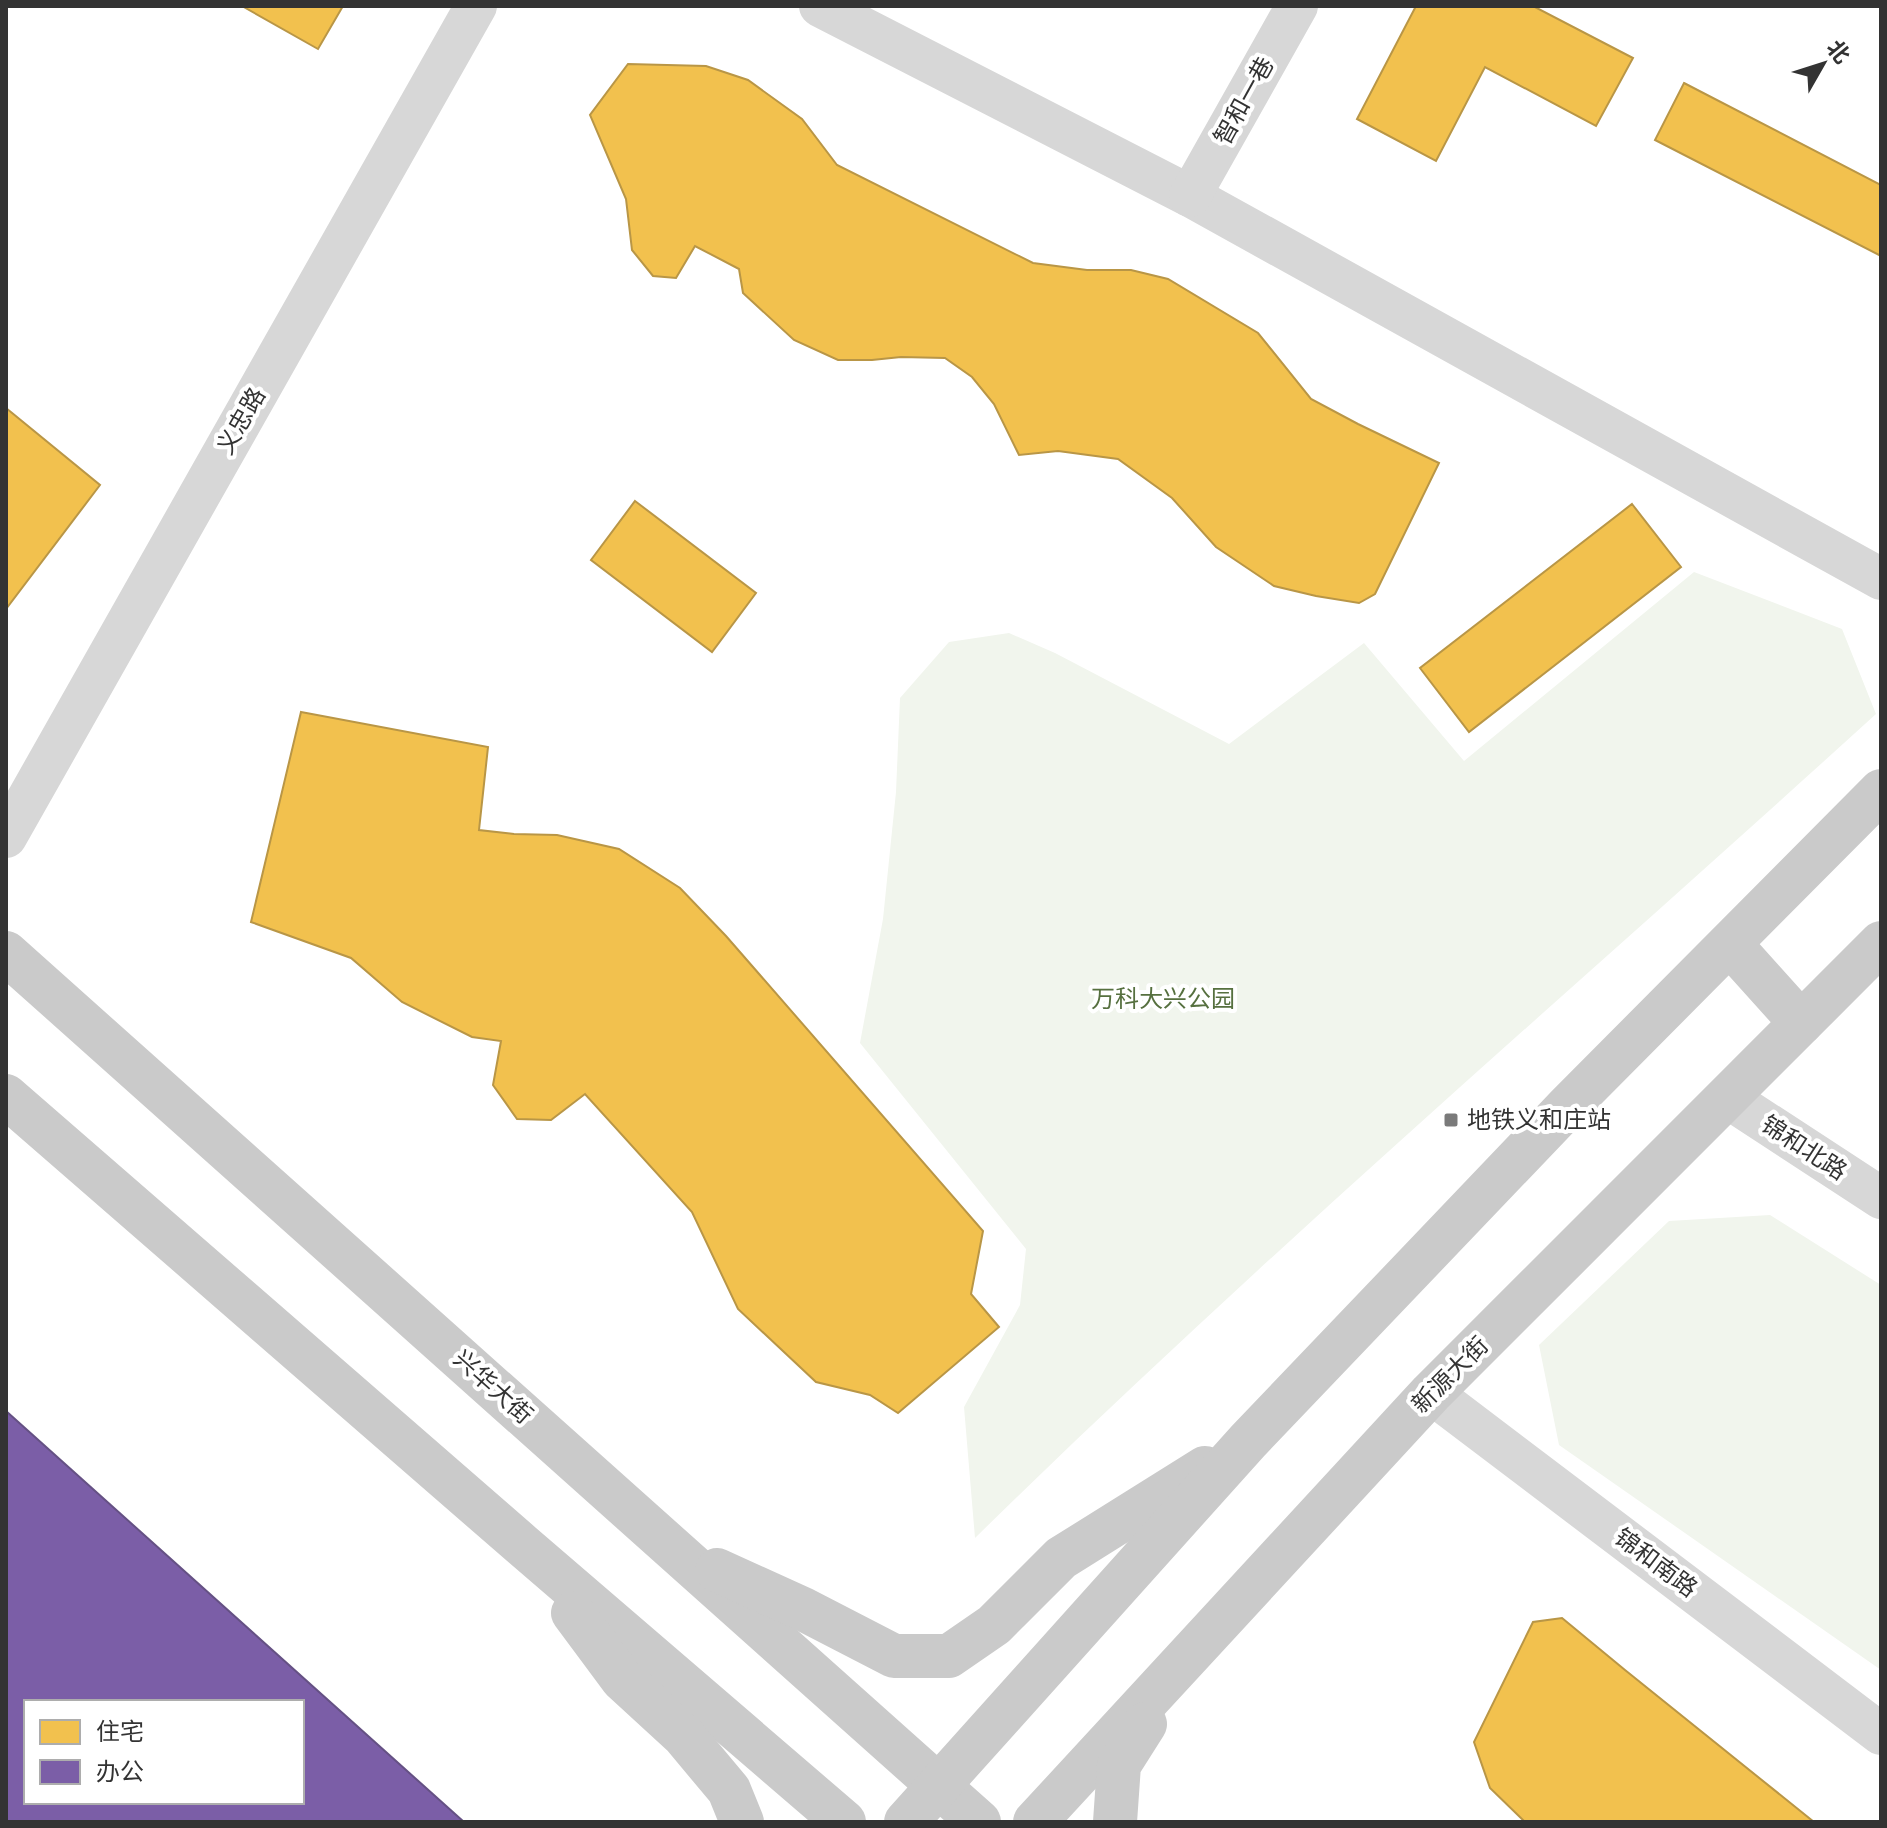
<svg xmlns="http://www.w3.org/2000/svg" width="1887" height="1828" font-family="'Varela Round','Noto Sans SC',sans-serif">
<rect width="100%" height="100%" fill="#fff"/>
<g fill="#f1f5ed">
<path d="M 1694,572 L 1842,629 L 1876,714 C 1575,988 1265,1253 975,1538 L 964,1407 L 1020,1305 L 1026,1249 L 860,1043 L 883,919 L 896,792 L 900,698 L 949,642 L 1009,633 L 1055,653 L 1229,744 L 1364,643 L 1464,761 Z"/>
<path d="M 1770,1215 L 1881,1285 L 1881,1670 L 1559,1445 L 1539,1345 L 1669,1221 Z"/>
</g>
<g fill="#f2c14e" stroke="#b99646" stroke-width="2">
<path d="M 242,6 L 343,6 L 318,49 Z"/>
<path d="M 1416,6 L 1533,6 L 1633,58 L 1596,126 L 1485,67 L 1436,161 L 1357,119 Z"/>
<path d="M 628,64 L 706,66 L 748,80 L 802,119 L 837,165 L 1033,263 L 1087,270 L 1131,270 L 1168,279 L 1258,333 L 1311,399 L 1358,424 L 1439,463 L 1375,594 L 1359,603 L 1316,596 L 1274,586 L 1216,547 L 1172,498 L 1118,459 L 1058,451 L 1019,455 L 994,404 L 972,377 L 945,358 L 901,357 L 872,360 L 838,360 L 794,340 L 743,293 L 739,269 L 695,246 L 676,278 L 653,276 L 632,250 L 626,199 L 590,115 Z"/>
<path d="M 1684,83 L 1881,185 L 1881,256 L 1655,140 Z"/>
<path d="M 6,408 L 100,485 L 6,609 Z"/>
<path d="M 635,501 L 756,593 L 712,652 L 591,560 Z"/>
<path d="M 1632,504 L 1681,567 L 1469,732 L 1420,668 Z"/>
<path d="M 301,712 L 488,747 L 479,830 L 514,834 L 557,835 L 619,849 L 680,888 L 726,936 L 983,1231 L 971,1294 L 999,1327 L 898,1413 L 870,1395 L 816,1382 L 738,1309 L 692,1212 L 585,1094 L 551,1120 L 517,1119 L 493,1085 L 501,1041 L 472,1037 L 402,1002 L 351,958 L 251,922 Z"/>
<path d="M 1562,1618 L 1625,1670 L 1814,1822 L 1525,1822 L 1490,1788 L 1474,1742 L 1533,1622 Z"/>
</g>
<path fill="#7b5ea7" stroke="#655184" stroke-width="2" fill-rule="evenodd" d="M 6,1411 L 464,1822 L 6,1822 ZM 26,1702 L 302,1702 L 302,1802 L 26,1802 Z"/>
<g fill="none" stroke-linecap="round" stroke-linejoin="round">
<g stroke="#d7d7d7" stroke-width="42">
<path d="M 820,6 L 1190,196 L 1881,579"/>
<path d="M 1190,196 L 1297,6"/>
<path d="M 6,837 L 476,6"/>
<path d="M 1728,1098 L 1881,1198"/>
<path d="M 1431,1393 L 1881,1734"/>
</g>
<g stroke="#cacaca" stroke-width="44">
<path d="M 1730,944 L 1801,1023"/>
<path d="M 6,953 L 979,1822"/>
<path d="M 6,1096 L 521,1544 L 844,1822"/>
<path d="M 717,1570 L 803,1609 L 894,1656 L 949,1656 L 994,1625 L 1061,1558 L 1205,1468"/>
<path d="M 573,1613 L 622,1679 L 683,1735 L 729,1790 L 742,1822"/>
<path d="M 906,1822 L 1248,1441 L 1568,1106 L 1881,791"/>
<path d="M 1035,1822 L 1431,1393 L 1881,943"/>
<path d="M 1115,1822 L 1119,1765 L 1145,1724"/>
</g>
</g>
<rect fill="#7a7a7a" stroke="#fff" stroke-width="3" x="1443" y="1112" width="16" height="16" rx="4"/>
<g text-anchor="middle" stroke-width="8" stroke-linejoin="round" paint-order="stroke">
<g font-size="24" fill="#333" stroke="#fff">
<text transform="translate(1244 101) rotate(-61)" y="8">智和一巷</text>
<text transform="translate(241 421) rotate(-60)" y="8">义忠路</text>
<text transform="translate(1804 1148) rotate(33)" y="8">锦和北路</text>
<text transform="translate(1450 1375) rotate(-45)" y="8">新源大街</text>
<text transform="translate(493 1387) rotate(42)" y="8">兴华大街</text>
<text transform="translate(1656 1563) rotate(37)" y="8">锦和南路</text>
</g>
<g font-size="24" fill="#56703f" stroke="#fff">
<text x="1163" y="1007">万科大兴公园</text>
</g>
<g font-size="24" fill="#333" stroke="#fff" text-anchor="start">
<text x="1467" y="1128">地铁义和庄站</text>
</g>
</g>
<rect width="1887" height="1828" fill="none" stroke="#333333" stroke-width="16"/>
<rect x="24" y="1700" width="280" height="104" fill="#ffffff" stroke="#adadad" stroke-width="2"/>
<rect x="40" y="1720" width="40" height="24" fill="#f2c14e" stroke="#adadad" stroke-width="2"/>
<text x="96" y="1740" font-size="24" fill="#333333">住宅</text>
<rect x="40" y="1760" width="40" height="24" fill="#7b5ea7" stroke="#adadad" stroke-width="2"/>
<text x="96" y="1780" font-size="24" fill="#333333">办公</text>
<g transform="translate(1823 64) rotate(51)" stroke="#ffffff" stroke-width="6" paint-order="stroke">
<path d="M0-6L14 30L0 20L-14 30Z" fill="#333333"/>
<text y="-12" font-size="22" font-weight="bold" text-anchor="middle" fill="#333333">北</text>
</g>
</svg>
